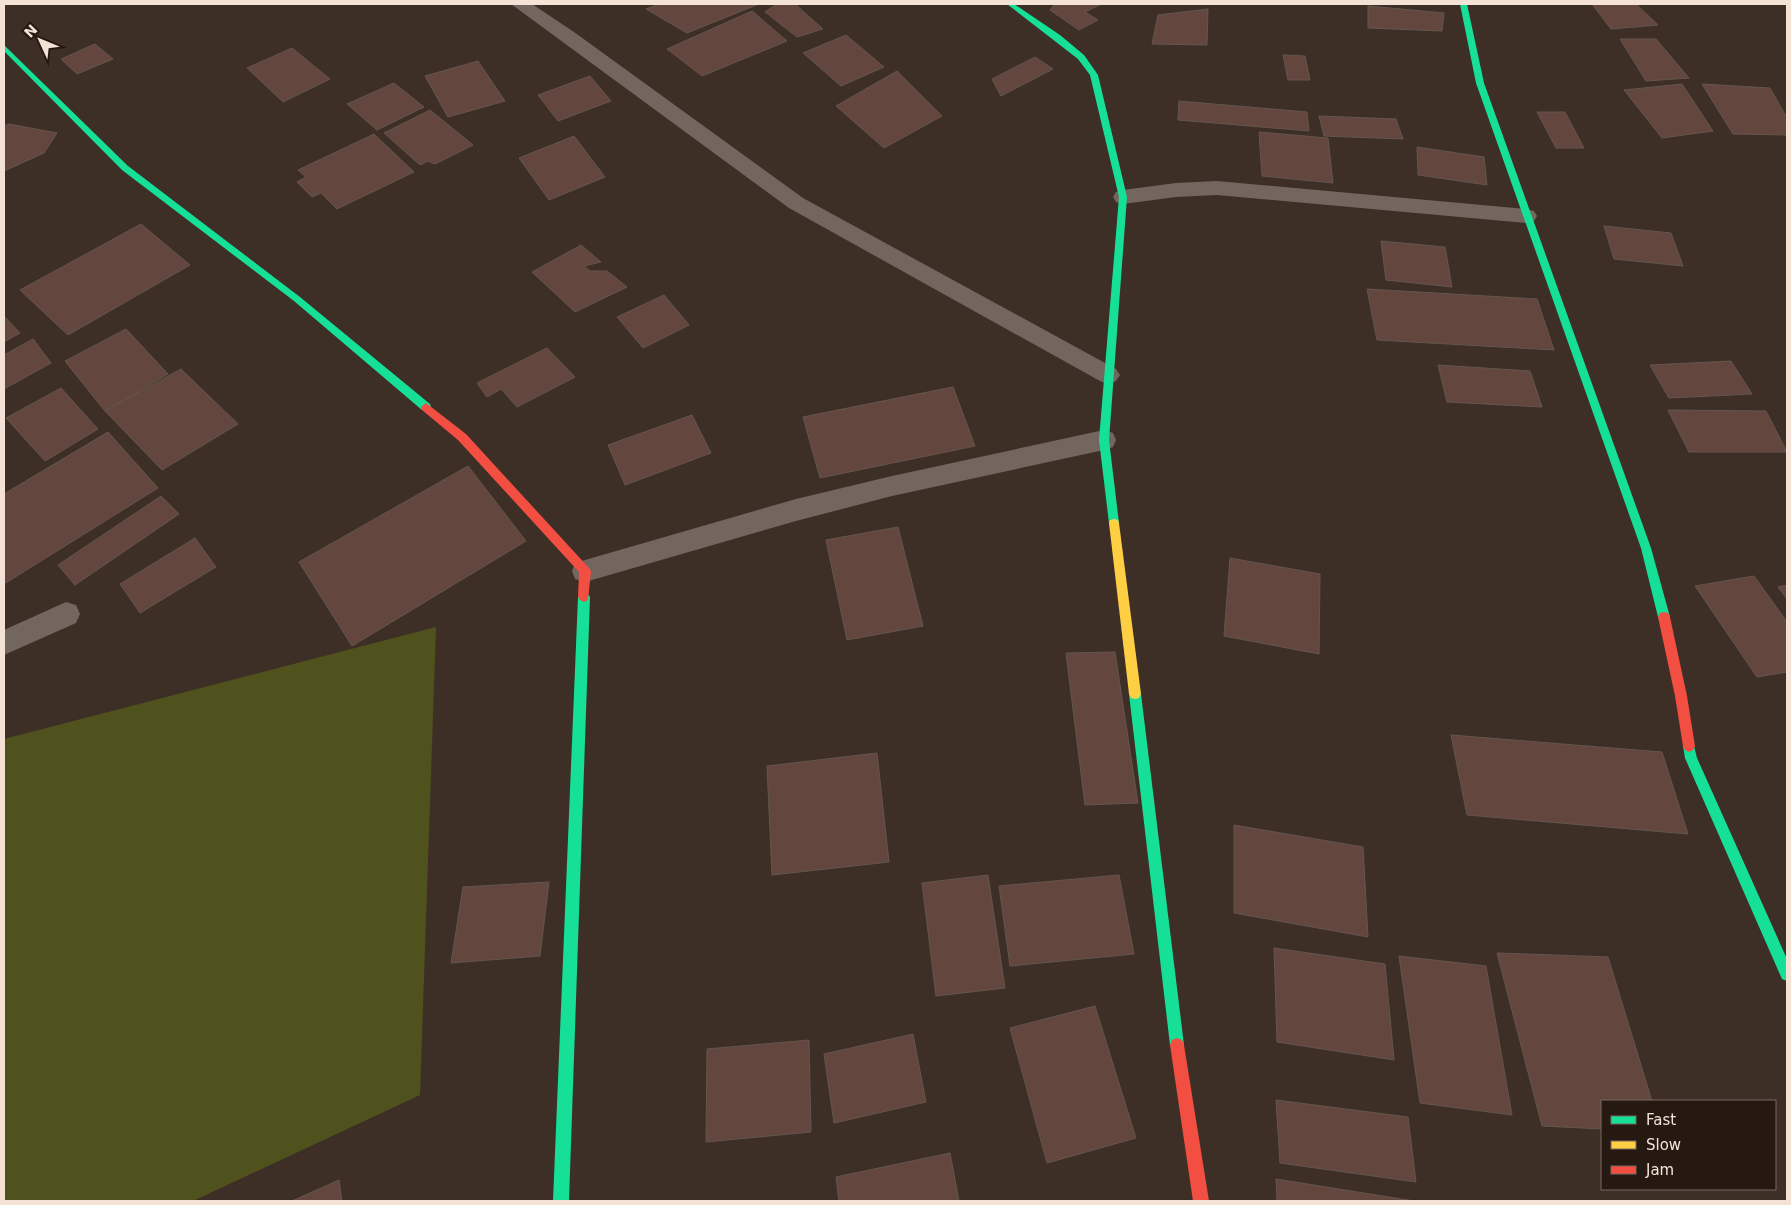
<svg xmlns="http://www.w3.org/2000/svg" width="1791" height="1205" font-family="'DejaVu Sans',sans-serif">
<rect width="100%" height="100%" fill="#3e2f26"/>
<path fill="#50521e" d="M 436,627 L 420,1095 L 193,1201 L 4,1201 L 4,739 Z"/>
<g fill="#63473e" stroke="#64554f">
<path d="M 660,4 L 759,4 L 687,33 L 646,9 Z"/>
<path d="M 777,4 L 795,4 L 823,29 L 797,37 L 765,12 Z"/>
<path d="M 1055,4 L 1101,4 L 1085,12 L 1098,20 L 1079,30 L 1050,10 Z"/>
<path d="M 1592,4 L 1636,4 L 1658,25 L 1611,29 Z"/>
<path d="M 1368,6 L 1444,13 L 1442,31 L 1368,28 Z"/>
<path d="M 1208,9 L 1207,45 L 1152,44 L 1158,15 Z"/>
<path d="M 752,11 L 787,41 L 702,76 L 667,49 Z"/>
<path d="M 846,35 L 884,67 L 841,86 L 803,53 Z"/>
<path d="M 1620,39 L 1656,39 L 1689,78 L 1646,81 Z"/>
<path d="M 95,44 L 113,59 L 77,74 L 61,59 Z"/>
<path d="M 292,48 L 330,79 L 283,102 L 247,68 Z"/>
<path d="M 1283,55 L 1305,56 L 1310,80 L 1288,80 Z"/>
<path d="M 1035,57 L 1053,69 L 1001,96 L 992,79 Z"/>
<path d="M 478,61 L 505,101 L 448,117 L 425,76 Z"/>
<path d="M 897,71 L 942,116 L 884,148 L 836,106 Z"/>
<path d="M 590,76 L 611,101 L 558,121 L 538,95 Z"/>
<path d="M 394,83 L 424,107 L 377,130 L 347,104 Z"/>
<path d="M 1682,84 L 1713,131 L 1662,138 L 1624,90 Z"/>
<path d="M 1702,84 L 1770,88 L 1787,118 L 1787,135 L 1733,134 Z"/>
<path d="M 1179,101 L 1307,112 L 1309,131 L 1178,120 Z"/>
<path d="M 430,110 L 473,145 L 435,164 L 428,161 L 420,165 L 384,133 Z"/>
<path d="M 1537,112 L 1565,112 L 1584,148 L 1556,148 Z"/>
<path d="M 1319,116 L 1396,119 L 1403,139 L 1324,136 Z"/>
<path d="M 9,124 L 57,133 L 44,153 L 4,171 L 4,126 Z"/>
<path d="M 1259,132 L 1328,138 L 1333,183 L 1262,176 Z"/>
<path d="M 374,134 L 414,172 L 337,209 L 321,193 L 312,197 L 297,182 L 306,177 L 298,170 Z"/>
<path d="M 574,136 L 605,177 L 549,200 L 519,158 Z"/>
<path d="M 1417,147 L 1484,157 L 1487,185 L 1418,175 Z"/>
<path d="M 141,224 L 190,265 L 68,335 L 20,290 Z"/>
<path d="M 1604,226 L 1671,233 L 1683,266 L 1614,259 Z"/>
<path d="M 1381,241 L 1445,247 L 1452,287 L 1386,280 Z"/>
<path d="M 581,245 L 601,262 L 584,266 L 590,271 L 607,271 L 627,287 L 575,312 L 532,272 Z"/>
<path d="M 1367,289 L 1537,299 L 1554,350 L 1377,340 Z"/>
<path d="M 664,295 L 689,325 L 643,348 L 617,317 Z"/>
<path d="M 4,316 L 20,333 L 4,342 Z"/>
<path d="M 126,329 L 168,374 L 105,411 L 65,361 Z"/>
<path d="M 33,339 L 51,363 L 4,389 L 4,355 Z"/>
<path d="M 547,348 L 575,377 L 517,407 L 501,389 L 487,397 L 477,383 Z"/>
<path d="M 1731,361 L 1752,394 L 1669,398 L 1650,365 Z"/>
<path d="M 1438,365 L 1530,371 L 1542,407 L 1447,402 Z"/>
<path d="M 181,369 L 238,424 L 162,470 L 105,411 Z"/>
<path d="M 953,387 L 975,446 L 820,478 L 803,417 Z"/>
<path d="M 61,388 L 98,429 L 45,461 L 6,418 Z"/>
<path d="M 1668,410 L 1766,411 L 1787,452 L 1689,452 Z"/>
<path d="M 692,415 L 711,453 L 625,485 L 608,445 Z"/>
<path d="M 108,432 L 158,488 L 4,584 L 4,494 Z"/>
<path d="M 468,466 L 526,541 L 352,646 L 299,562 Z"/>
<path d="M 161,496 L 179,514 L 75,585 L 58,565 Z"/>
<path d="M 898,527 L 923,626 L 847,640 L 826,540 Z"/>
<path d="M 195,538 L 216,567 L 140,613 L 120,584 Z"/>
<path d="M 1230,558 L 1320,574 L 1319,654 L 1224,636 Z"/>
<path d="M 1754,576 L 1787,622 L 1787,672 L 1757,677 L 1695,586 Z"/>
<path d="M 1787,585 L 1787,599 L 1778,587 Z"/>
<path d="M 1115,652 L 1138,803 L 1085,805 L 1066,653 Z"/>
<path d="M 1451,735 L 1662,752 L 1688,834 L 1467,815 Z"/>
<path d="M 877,753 L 889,862 L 772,875 L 767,766 Z"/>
<path d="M 1234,825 L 1363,847 L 1368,937 L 1234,913 Z"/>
<path d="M 988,875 L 1005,988 L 936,996 L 922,883 Z"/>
<path d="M 1119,875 L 1134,954 L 1010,966 L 999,886 Z"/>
<path d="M 549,882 L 540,956 L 451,963 L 463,887 Z"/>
<path d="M 1274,948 L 1385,964 L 1394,1060 L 1277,1042 Z"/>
<path d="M 1497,953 L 1608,957 L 1652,1101 L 1602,1101 L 1602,1129 L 1542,1126 Z"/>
<path d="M 1399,956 L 1486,966 L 1512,1115 L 1420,1103 Z"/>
<path d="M 1095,1006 L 1136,1138 L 1047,1163 L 1010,1028 Z"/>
<path d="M 913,1034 L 926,1102 L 834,1123 L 824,1054 Z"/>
<path d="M 809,1040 L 811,1132 L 706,1142 L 707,1049 Z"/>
<path d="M 1276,1100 L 1408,1117 L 1416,1182 L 1280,1163 Z"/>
<path d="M 950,1153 L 959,1201 L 839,1201 L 836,1177 Z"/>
<path d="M 1276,1179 L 1414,1201 L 1277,1201 Z"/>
<path d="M 339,1180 L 342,1201 L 292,1201 Z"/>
</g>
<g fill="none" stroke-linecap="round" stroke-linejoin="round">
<g fill="#72665f" fill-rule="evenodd">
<path d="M 511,4 L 532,4 L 574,32 L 803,198 L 1116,369 L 1120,375 L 1116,381 L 1108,384 L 1100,381 L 789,208 Z"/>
<path d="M 1217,181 L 1526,209 L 1534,211 L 1537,216 L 1534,221 L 1526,223 L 1217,195 L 1176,197 L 1123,204 L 1116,202 L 1113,197 L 1116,192 L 1123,190 L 1176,183 Z"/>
<path d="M 1104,430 L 1113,433 L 1116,440 L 1113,447 L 1104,450 L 892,496 L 796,521 L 585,582 L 575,579 L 572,571 L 575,563 L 585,560 L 796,499 L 892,476 Z"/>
<path d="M 66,602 L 76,605 L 80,614 L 76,623 L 4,655 L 4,630 Z"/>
</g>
<g fill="#16e098" fill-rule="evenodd">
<path d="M 1007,4 L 1014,4 L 1060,35 L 1084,55 L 1098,75 L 1127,197 L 1109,440 L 1119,523 L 1118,526 L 1110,526 L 1109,523 L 1099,440 L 1119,197 L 1090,75 L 1078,59 Z"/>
<path d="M 1460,4 L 1467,4 L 1484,83 L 1651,548 L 1670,617 L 1668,621 L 1664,622 L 1660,621 L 1658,617 L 1641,548 L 1476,83 Z"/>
<path d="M 4,45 L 128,166 L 300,297 L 430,404 L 431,407 L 430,410 L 422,410 L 294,301 L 122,170 L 4,51 Z"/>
<path d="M 584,592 L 588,594 L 590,597 L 569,1201 L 553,1201 L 578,597 L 580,594 Z"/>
<path d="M 1135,689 L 1139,690 L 1141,694 L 1184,1045 L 1182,1050 L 1177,1052 L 1172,1050 L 1170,1045 L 1129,694 L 1131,690 Z"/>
<path d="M 1689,740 L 1693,742 L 1697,758 L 1787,959 L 1787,981 L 1782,979 L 1685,758 L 1683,746 L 1685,742 Z"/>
</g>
<path fill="#ffcf43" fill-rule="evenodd" d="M 1114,519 L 1118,520 L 1119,523 L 1141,694 L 1139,698 L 1135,699 L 1131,698 L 1129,694 L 1109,523 L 1110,520 Z"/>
<g fill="#f24e42" fill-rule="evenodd">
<path d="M 426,403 L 466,434 L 589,568 L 591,571 L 588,600 L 584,602 L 580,600 L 578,597 L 579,572 L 458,440 L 422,410 L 421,407 Z"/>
<path d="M 1664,612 L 1668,613 L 1670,617 L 1687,696 L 1695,746 L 1693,750 L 1689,752 L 1685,750 L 1683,746 L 1675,696 L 1658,617 L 1660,613 Z"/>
<path d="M 1177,1038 L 1182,1040 L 1184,1045 L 1209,1201 L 1193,1201 L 1170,1045 L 1172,1040 Z"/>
</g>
</g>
<rect width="1791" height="1205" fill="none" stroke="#f5e2d7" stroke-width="10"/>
<rect x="1601" y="1100" width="175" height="90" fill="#261911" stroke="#796960"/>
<rect x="1611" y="1116" width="25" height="8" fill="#16e098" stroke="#796960"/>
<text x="1646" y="1125" font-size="15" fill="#f5e2d7">Fast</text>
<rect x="1611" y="1141" width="25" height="8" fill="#ffcf43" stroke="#796960"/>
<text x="1646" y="1150" font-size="15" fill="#f5e2d7">Slow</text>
<rect x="1611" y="1166" width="25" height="8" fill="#f24e42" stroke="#796960"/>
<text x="1646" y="1175" font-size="15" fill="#f5e2d7">Jam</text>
<g transform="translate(40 40) rotate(314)" stroke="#261911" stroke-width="4" paint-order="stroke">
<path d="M0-4L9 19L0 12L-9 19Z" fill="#f5e2d7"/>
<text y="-8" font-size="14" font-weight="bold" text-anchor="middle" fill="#f5e2d7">N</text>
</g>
</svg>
